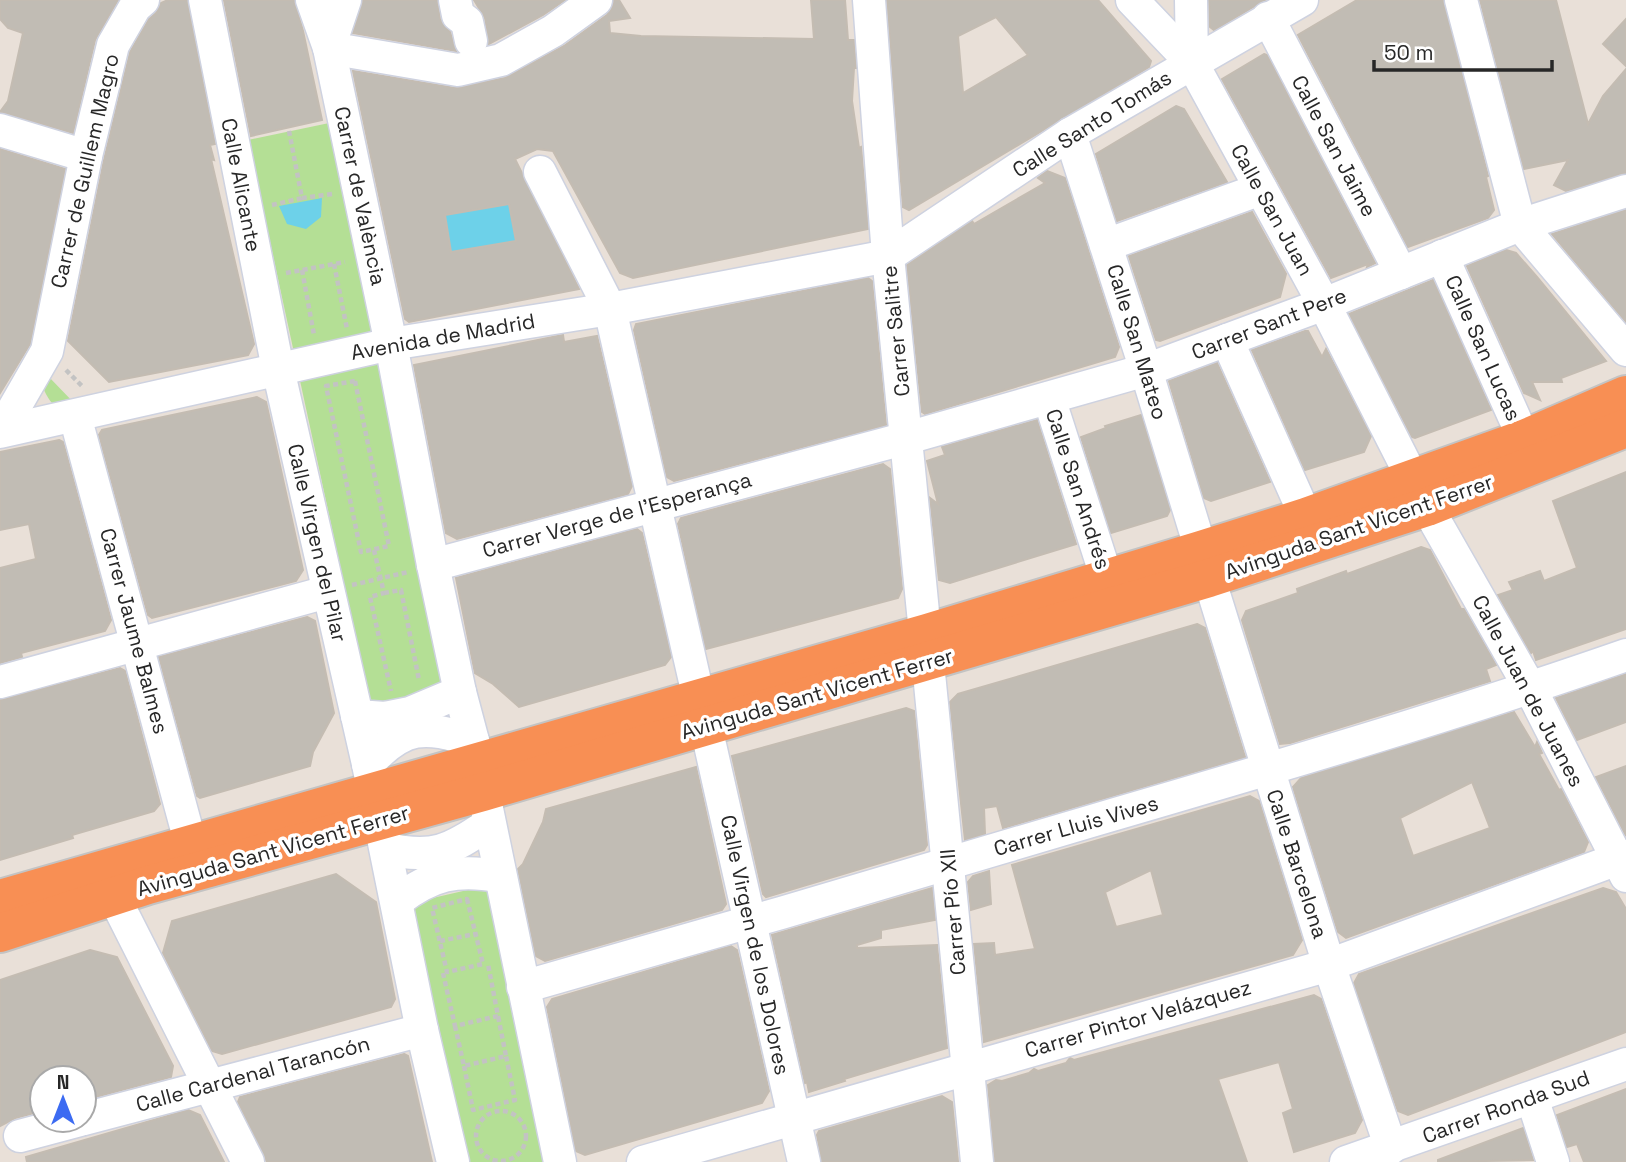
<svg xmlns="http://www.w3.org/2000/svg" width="1626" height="1162" font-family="'Space Grotesk',sans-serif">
<rect width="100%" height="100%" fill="#e9e0d8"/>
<g fill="#b4df95">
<path d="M 334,122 L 453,691 L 371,709 L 248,140 Z"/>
<path d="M 48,376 L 76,405 C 57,408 53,409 44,390 Z"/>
<path d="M 489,885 L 549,1162 L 469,1162 L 411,903 Z"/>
</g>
<g fill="#6dd1e9">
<path d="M 322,198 L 321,217 L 306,229 L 287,224 L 279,206 Z"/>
<path d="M 509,204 L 516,241 L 451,252 L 445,215 Z"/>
</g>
<g fill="#c1bcb4" stroke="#c4bcb2" stroke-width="2" fill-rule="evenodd">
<path d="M 0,0 L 118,0 L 95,40 L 73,133 L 0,112 L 8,101 L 23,33 L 8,28 L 0,19 Z"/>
<path d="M 168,0 L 187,0 L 215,144 L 210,145 L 214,160 L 211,159 L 254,344 L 248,355 L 109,382 L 68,341 L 104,160 L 130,52 L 149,19 L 156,13 L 161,3 Z"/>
<path d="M 224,0 L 294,0 L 303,31 L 322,120 L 251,136 Z"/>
<path d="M 363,0 L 437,0 L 440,19 L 450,32 L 456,51 L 353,33 Z"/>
<path d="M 474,0 L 565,0 L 543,15 L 489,44 L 485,18 Z"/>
<path d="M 614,0 L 619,0 L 630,18 L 609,21 L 610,33 L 641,36 L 814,39 L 811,0 L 845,0 L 848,40 L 854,40 L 856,68 L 854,68 L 852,101 L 859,148 L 861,147 L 868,229 L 633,278 L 620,273 L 553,151 L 537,149 L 515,159 L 579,289 L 409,322 L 405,319 L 353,71 L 455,88 L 505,78 L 564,46 L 607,15 L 612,8 ZM 509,204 L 516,241 L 451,252 L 445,215 Z"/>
<path d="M 887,0 L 1098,0 L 1151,61 L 1149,67 L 909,210 L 903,207 ZM 996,17 L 1028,55 L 963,93 L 958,36 Z"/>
<path d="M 1209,0 L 1265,0 L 1214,30 L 1210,27 Z"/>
<path d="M 1357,0 L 1443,0 L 1488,176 L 1486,177 L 1494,210 L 1488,218 L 1408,247 L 1298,35 Z"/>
<path d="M 1480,0 L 1556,0 L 1588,124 L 1603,96 L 1626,69 L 1626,173 L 1566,191 L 1554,185 L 1568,160 L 1524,169 Z"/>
<path d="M 1626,19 L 1626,66 L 1603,44 Z"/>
<path d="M 1264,54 L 1267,55 L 1375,263 L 1367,267 L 1368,264 L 1331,278 L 1222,79 Z"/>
<path d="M 1176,106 L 1184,109 L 1227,182 L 1117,221 L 1096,154 Z"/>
<path d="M 0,149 L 65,169 L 30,344 L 0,393 Z"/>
<path d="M 1047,171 L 1065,178 L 1119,347 L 1115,357 L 925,414 L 922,412 L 907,265 L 972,221 L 974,224 L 1045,183 L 1038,178 Z"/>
<path d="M 1626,210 L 1626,322 L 1552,234 Z"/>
<path d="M 1252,212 L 1286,274 L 1280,297 L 1160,341 L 1156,340 L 1129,256 Z"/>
<path d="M 1506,250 L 1516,253 L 1537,277 L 1606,361 L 1561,378 L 1562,382 L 1532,382 L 1540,400 L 1524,393 L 1467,266 Z"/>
<path d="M 868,278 L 872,281 L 886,425 L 674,481 L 667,477 L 634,330 L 636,324 Z"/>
<path d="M 1433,280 L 1491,410 L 1415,438 L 1412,437 L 1349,314 Z"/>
<path d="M 1305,331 L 1308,331 L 1322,357 L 1326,349 L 1371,436 L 1364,452 L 1305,470 L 1252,350 Z"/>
<path d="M 563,335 L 564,342 L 597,336 L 632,486 L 628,494 L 457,539 L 446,533 L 414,365 Z"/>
<path d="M 1217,363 L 1270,482 L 1211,501 L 1204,498 L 1169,381 Z"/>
<path d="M 257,397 L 266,402 L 303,570 L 296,581 L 152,618 L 148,615 L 99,435 L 102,430 Z"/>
<path d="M 1141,415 L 1170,510 L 1167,516 L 1111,533 L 1081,437 L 1106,428 L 1105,426 Z"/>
<path d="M 1037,420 L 1076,544 L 950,583 L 939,580 L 930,498 L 938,504 L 927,461 L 945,455 L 942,447 Z"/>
<path d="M 59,440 L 63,442 L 111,620 L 105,631 L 21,653 L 22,657 L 0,663 L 0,568 L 36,559 L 29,524 L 0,530 L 0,452 Z"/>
<path d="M 883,464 L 890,469 L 902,589 L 898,598 L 706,649 L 678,524 L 681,518 Z"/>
<path d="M 1626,472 L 1626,629 L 1536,660 L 1533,651 L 1531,653 L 1498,595 L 1513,590 L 1509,582 L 1540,571 L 1544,581 L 1577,568 L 1553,501 Z"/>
<path d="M 637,529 L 642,533 L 671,657 L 665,665 L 519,707 L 493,684 L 475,673 L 456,578 Z"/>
<path d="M 1421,547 L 1430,550 L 1461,609 L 1464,609 L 1496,665 L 1486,669 L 1490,681 L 1290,743 L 1280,744 L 1242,620 L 1246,611 L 1298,593 L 1297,589 L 1346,571 L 1347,574 Z"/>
<path d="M 307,617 L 315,621 L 334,713 L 313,752 L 310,766 L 200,798 L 197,796 L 159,657 Z"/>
<path d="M 1197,624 L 1205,628 L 1245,757 L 1003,828 L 997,806 L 984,808 L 985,834 L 965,840 L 950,702 L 958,694 Z"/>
<path d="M 120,668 L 125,671 L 160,804 L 154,811 L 72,835 L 73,838 L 0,860 L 0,700 Z"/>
<path d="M 1626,674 L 1626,722 L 1577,740 L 1556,698 Z"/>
<path d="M 906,708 L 914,711 L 927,845 L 924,850 L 766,897 L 763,894 L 732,756 Z"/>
<path d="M 1514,712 L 1535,747 L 1537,742 L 1542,753 L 1539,754 L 1559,790 L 1561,789 L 1588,842 L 1584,852 L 1346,938 L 1338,932 L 1293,787 L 1301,778 ZM 1472,782 L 1490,828 L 1413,856 L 1400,818 Z"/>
<path d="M 1626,766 L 1626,836 L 1596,777 Z"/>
<path d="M 696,767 L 726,904 L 722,910 L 545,961 L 536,956 L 518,869 L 523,864 L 543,822 L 546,809 Z"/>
<path d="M 1250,796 L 1259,801 L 1302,940 L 1293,955 L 984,1042 L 974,944 L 994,943 L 995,955 L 1035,949 L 1012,865 ZM 1151,870 L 1163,915 L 1116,927 L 1105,892 Z"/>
<path d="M 989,871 L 991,904 L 971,910 L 968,882 L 973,876 Z"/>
<path d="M 336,874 L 376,902 L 395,999 L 391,1007 L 222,1054 L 212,1051 L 163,953 L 172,921 Z"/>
<path d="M 932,888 L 935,920 L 881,930 L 881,938 L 857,945 L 857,948 L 937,945 L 947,1048 L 844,1079 L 845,1081 L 809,1092 L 807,1082 L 805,1083 L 772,935 Z"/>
<path d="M 1603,888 L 1616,892 L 1626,909 L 1626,1032 L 1408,1115 L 1398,1111 L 1354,983 L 1359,974 Z"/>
<path d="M 731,946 L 737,950 L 769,1091 L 762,1103 L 585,1155 L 576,1151 L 547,1007 L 552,999 Z"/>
<path d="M 90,950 L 117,957 L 173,1066 L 171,1077 L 84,1100 L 84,1078 L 42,1078 L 42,1111 L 15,1118 L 0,1126 L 0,980 Z"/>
<path d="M 1314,995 L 1321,999 L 1362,1120 L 1355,1133 L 1294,1152 L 1283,1113 L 1293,1109 L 1279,1062 L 1218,1079 L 1247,1162 L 995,1162 L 988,1085 L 996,1080 L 1002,1081 L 1029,1073 L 1034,1069 L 1038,1071 L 1066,1063 L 1070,1058 L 1074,1060 Z"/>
<path d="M 404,1054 L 408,1056 L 432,1162 L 267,1162 L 238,1102 L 240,1097 Z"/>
<path d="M 1626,1089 L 1626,1162 L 1584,1162 L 1577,1144 L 1567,1147 L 1557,1115 Z"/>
<path d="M 942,1096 L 952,1102 L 958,1162 L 822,1162 L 817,1135 L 819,1131 Z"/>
<path d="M 188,1110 L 200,1115 L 224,1162 L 27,1162 L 26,1157 Z"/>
<path d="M 1523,1128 L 1533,1160 L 1438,1162 L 1438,1160 Z"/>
</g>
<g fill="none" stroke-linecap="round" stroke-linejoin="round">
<defs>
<g id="minor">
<path d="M 205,0 L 278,369 L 368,764 L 422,1030 L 453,1162"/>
<path d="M 312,0 L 329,48 L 391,344 L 433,565 L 460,692 L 473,741 L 560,1162"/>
<path d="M 345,0 L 329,48 L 458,70 L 501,60 L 553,31 L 596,0"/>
<path d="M 455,0 L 458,15 L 467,22 L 471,41"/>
<path d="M 869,0 L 888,256 L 977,1162"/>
<path d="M 1132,0 L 1192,63 L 1324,304 L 1427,507 L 1530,688 L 1626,876"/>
<path d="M 1191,0 L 1192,63"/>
<path d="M 1461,0 L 1520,225 L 1626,350"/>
<path d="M 1268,18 L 1401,273"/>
<path d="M 0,130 L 86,156"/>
<path d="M 1070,134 L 1146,370 L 1201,550"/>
<path d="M 540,172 L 610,309 L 699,699"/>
<path d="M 1106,245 L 1261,189"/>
<path d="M 1442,256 L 1524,439"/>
<path d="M 1227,340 L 1306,517"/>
<path d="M 1049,398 L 1107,579"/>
<path d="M 75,416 L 191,845"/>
<path d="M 1,431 L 47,351 L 86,156 L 113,45 L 135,7 L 143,0"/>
<path d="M 0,432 L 391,344 L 610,309 L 888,256 L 1070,134 L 1302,0"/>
<path d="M 433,565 L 907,438 L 1146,370 L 1324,304 L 1520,225 L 1626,191"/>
<path d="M 1209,578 L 1329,965 L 1391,1148"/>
<path d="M 0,682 L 327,592"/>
<path d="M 357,716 L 385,718 L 410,713 L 460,692"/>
<path d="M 706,727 L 804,1162"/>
<path d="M 368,764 C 404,725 424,725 473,741"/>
<path d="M 386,849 C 435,859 448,851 489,824"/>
<path d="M 114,897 L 248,1162"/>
<path d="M 397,901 C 432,874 456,869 499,876"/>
<path d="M 523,987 C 714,933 905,877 1095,820 C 1273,768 1451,716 1626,655"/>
<path d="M 1532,1098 L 1553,1162"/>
<path d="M 84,1119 L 422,1030"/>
<path d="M 20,1136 L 80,1120"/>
<path d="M 643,1162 L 1329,965 L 1626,856"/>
<path d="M 1346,1162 L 1626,1064"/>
</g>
<g id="highway">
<path d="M 0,899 L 927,633 L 1201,550 L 1306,517 L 1524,439 L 1626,395"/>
<path d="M 0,933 L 148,885 L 483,792 L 1209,578 L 1427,507 L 1626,428"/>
</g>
</defs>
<use href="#minor" stroke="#ced2e0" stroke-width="35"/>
<use href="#highway" stroke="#c3c3c3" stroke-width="42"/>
<g stroke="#c3c3c3" stroke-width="4.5" stroke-dasharray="5 3.5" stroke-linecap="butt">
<path d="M 289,131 L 302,198 L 332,194 L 333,196"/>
<path d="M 272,205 L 302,198"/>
<path d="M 334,264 L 347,329"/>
<path d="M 302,270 L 314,335"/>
<path d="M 286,273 L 345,262"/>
<path d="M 66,370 L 82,386"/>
<path d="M 355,381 L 389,546 L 361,552 L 326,386 Z"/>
<path d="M 374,550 L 384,593 L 370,597 L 391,691"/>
<path d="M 352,585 L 408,572"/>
<path d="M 384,593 L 401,590 L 419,680"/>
<path d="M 467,899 L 483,964 L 447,972 L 432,908 Z"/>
<path d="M 440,941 L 475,934"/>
<path d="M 443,973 L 455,1026 L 498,1016 L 488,964"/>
<path d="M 455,1026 L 464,1066 L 506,1056 L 498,1016"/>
<path d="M 464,1066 L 473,1110 L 515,1100 L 506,1056"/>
<circle cx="501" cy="1136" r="25"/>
</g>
<use href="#minor" stroke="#fff" stroke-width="32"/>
<use href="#highway" stroke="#f88f54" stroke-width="38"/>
</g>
<g text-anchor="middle" stroke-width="7" stroke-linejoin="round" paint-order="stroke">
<g font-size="21" fill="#272727" stroke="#fff">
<text transform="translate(1092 124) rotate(-32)" y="7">Calle Santo Tomás</text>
<text transform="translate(1334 146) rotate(62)" y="7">Calle San Jaime</text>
<text transform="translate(85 171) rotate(-77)" y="7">Carrer de Guillem Magro</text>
<text transform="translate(241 185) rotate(79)" y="7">Calle Alicante</text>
<text transform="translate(360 196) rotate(78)" y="7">Carrer de València</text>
<text transform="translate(1272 210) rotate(61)" y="7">Calle San Juan</text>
<text transform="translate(1269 324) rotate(-21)" y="7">Carrer Sant Pere</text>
<text transform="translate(896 331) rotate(-96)" y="7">Carrer Salitre</text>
<text transform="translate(443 337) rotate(-10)" y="7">Avenida de Madrid</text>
<text transform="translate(1137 342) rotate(73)" y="7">Calle San Mateo</text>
<text transform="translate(1483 348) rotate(66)" y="7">Calle San Lucas</text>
<text transform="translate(1078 489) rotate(72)" y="7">Calle San Andrés</text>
<text transform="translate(617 515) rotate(-15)" y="7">Carrer Verge de l'Esperança</text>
<text transform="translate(1359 527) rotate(-19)" y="7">Avinguda Sant Vicent Ferrer</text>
<text transform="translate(317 543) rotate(77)" y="7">Calle Virgen del Pilar</text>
<text transform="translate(134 631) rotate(75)" y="7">Carrer Jaume Balmes</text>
<text transform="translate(1528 691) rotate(62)" y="7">Calle Juan de Juanes</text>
<text transform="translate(817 694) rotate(-16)" y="7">Avinguda Sant Vicent Ferrer</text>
<text transform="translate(1076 826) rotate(-16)" y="7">Carrer Lluis Vives</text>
<text transform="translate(273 851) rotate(-16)" y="7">Avinguda Sant Vicent Ferrer</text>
<text transform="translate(1297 864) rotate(72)" y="7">Calle Barcelona</text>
<text transform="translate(953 912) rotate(-95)" y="7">Carrer Pío XII</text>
<text transform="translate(755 945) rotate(78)" y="7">Calle Virgen de los Dolores</text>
<text transform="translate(1138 1019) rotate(-16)" y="7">Carrer Pintor Velázquez</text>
<text transform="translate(253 1074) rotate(-15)" y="7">Calle Cardenal Tarancón</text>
<text transform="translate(1506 1107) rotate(-20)" y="7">Carrer Ronda Sud</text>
</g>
</g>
<g transform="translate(63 1099)"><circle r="33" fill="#ffffff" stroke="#a9a9a9" stroke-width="2"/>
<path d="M0-5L12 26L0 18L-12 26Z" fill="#3c6bf2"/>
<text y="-10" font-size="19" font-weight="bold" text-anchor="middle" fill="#272727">N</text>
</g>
<path d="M1374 60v10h178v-10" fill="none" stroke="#272727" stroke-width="3.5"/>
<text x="1384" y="60" font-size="21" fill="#272727" stroke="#ffffff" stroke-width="5" paint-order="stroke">50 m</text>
</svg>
